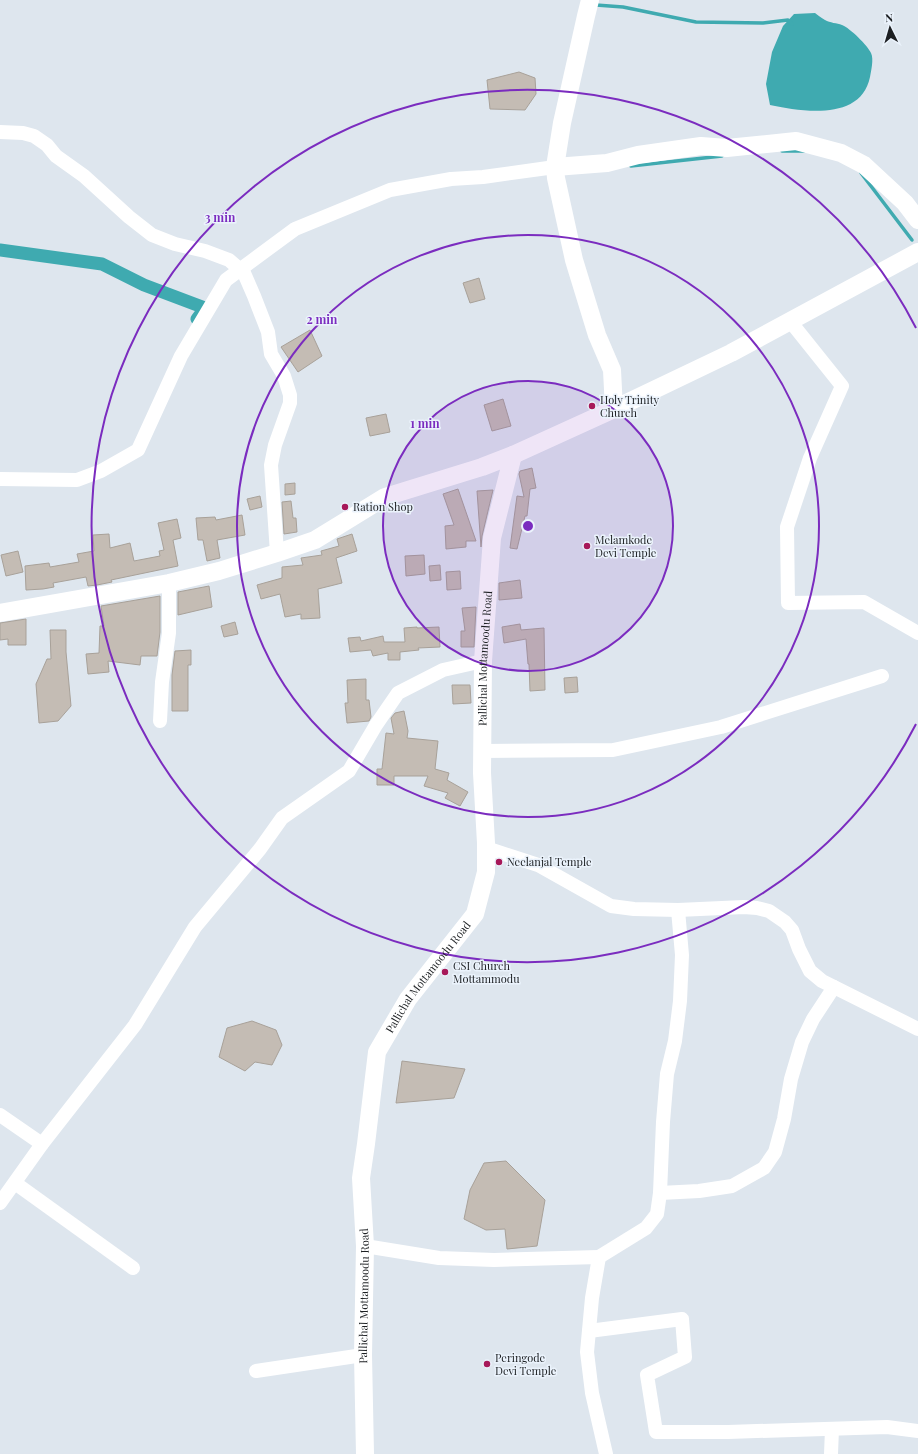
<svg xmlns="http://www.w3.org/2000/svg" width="918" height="1454" font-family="'Playfair Display',serif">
<rect width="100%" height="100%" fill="#dee6ee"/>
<path fill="#3faab0" d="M 815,13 C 818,15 821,18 825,20 C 830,23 837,23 842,25 C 850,28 868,46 871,53 C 874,59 871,71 870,77 C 861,121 803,112 770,105 L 766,84 L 772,52 L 783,26 L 794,14 Z"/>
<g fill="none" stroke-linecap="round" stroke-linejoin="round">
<g stroke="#3faab0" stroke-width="3.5">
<path d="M 596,5 L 623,7 L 696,22 L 763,23 L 788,20 L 792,24"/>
<path d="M 782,151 L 804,151"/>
<path d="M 631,166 L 722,156"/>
<path d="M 861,173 L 912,240"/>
</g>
<path stroke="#3faab0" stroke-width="13" d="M 0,250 L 102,264 L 144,285 L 205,308 L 197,319"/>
</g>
<g fill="#c4bcb4" stroke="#a8a199">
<path d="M 519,72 L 535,78 L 536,94 L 525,110 L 490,109 L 487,80 Z"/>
<path d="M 479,278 L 485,299 L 470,303 L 463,283 Z"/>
<path d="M 310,330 L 322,356 L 298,372 L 281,347 Z"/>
<path d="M 503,399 L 511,426 L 492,431 L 484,405 Z"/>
<path d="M 386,414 L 390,432 L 370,436 L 366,418 Z"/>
<path d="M 532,468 L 536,488 L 530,489 L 527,516 L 525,516 L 517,549 L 510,548 L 517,496 L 524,497 L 519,474 L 520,471 Z"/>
<path d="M 295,483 L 295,494 L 285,495 L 285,484 Z"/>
<path d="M 458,489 L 476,541 L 466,541 L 466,547 L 446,549 L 445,526 L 454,525 L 443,494 Z"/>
<path d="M 493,490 L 482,536 L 481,547 L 477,491 Z"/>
<path d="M 260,496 L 262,507 L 250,510 L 247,499 Z"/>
<path d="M 291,501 L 293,518 L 296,518 L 297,532 L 284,534 L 282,502 Z"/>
<path d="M 242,515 L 245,535 L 217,540 L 220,558 L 207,561 L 203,540 L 198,540 L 196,518 L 215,517 L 216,520 Z"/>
<path d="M 177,519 L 181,538 L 173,540 L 178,566 L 111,580 L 112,582 L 97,585 L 88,586 L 86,577 L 53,583 L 54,587 L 43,589 L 26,590 L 25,566 L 49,563 L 50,567 L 79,562 L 77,554 L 94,551 L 93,535 L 109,534 L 110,548 L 130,543 L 134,561 L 160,556 L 159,551 L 164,550 L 158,523 Z"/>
<path d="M 352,534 L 357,551 L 336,558 L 342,583 L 318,589 L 320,618 L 301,619 L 301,614 L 285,617 L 280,594 L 261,599 L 257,585 L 282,578 L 282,567 L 303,565 L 301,558 L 322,555 L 321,551 L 339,546 L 337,539 Z"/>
<path d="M 18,551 L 23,572 L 6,576 L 1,555 Z"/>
<path d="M 424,555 L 425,574 L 406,576 L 405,556 Z"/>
<path d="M 440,565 L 441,580 L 430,581 L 429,566 Z"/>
<path d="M 460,571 L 461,589 L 447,590 L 446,572 Z"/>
<path d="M 520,580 L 522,598 L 499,600 L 499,583 Z"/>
<path d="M 209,586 L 212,607 L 178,615 L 178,592 Z"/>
<path d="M 160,596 L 160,632 L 157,656 L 141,656 L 140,665 L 108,661 L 109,672 L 88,674 L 86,654 L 99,653 L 100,626 L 104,626 L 101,606 Z"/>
<path d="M 476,607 L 474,647 L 461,647 L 461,631 L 465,631 L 462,608 Z"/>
<path d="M 26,619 L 26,645 L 8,645 L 8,639 L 0,640 L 0,623 Z"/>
<path d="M 235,622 L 238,634 L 224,637 L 221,626 Z"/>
<path d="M 520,624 L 521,630 L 544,628 L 545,690 L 530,691 L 529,664 L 528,664 L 526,639 L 504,643 L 502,627 Z"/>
<path d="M 417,627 L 417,628 L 439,627 L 440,647 L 418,648 L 419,650 L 400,652 L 400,660 L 388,660 L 388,653 L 373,656 L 371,650 L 350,652 L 348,638 L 360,637 L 361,641 L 383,636 L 384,642 L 405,642 L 404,628 Z"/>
<path d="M 50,630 L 66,630 L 66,652 L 71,706 L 58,721 L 39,723 L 36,684 L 47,659 L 51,659 Z"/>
<path d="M 191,650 L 191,665 L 188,665 L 188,711 L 172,711 L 172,675 L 175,651 Z"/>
<path d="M 577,677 L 578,692 L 565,693 L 564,678 Z"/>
<path d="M 366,679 L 366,700 L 369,700 L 371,717 L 369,721 L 347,723 L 345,703 L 348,703 L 347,680 Z"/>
<path d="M 452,685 L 470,685 L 471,703 L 453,704 Z"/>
<path d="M 404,711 L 408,731 L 407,738 L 438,741 L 435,769 L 449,773 L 447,780 L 468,792 L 460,806 L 445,798 L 448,793 L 424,786 L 428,776 L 394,776 L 394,785 L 377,785 L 377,769 L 382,769 L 386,733 L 394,734 L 391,718 L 395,713 Z"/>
<path d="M 252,1021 L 276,1030 L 282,1045 L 272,1065 L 255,1062 L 245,1071 L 219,1057 L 227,1028 Z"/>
<path d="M 402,1061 L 465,1069 L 454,1098 L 396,1103 Z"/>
<path d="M 506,1161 L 545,1200 L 537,1246 L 507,1249 L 505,1229 L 486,1230 L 464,1219 L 470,1190 L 484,1163 Z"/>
</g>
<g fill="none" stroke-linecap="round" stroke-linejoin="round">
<g stroke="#fff" stroke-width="14">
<path d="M 0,132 L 23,133 L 34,136 L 47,145 L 56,156 L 84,176 L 129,217 L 152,235 L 175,244 L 205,251 L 229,260 L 244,273 L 254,296 L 268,332 L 271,354 L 284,376 L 290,395 L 290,403 L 275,445 L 271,465 L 277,553"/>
<path d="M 790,321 L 842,386 L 810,458 L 787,527 L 788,603 L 864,602 L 918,633"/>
<path d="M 0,479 L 77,480 L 101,471 L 138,450 L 181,356 L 226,280 L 295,229 L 390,190 L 451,179 L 483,177 L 555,167"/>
<path d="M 160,721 L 162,682 L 169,633 L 169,583"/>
<path d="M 482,751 L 613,750 L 721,727 L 882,676"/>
<path d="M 486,848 L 538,865 L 611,906 L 634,909 L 678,910 L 744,907 L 757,908 L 769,911 L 785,922 L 792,930 L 799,949 L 810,971 L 822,981 L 918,1029"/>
<path d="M 0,1115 L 42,1144 L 135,1025 L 195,927 L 260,849 L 282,818 L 349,771 L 376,725 L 398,693 L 443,670 L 483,661"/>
<path d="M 15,1183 L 133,1268"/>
<path d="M 660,1193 L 699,1191 L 732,1186 L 764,1168 L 775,1152 L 784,1119 L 791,1079 L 802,1042 L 813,1019 L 834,987"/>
<path d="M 0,1203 L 42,1144"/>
<path d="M 365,1246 L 439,1258 L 494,1260 L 599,1257 L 592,1298 L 587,1352 L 592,1393 L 606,1454"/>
<path d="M 599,1257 L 646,1228 L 657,1214 L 660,1193 L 663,1122 L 667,1074 L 675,1041 L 680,1001 L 682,955 L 678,910"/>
<path d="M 589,1331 L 682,1319 L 685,1357 L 647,1375 L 656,1432 L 728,1432 L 887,1427 L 918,1431"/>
<path d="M 256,1371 L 363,1355"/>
<path d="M 831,1454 L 832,1429"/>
</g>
<g stroke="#fff" stroke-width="18">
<path d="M 590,0 L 586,16 L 562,123 L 555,167 L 556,178 L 574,260 L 597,335 L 612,370 L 614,409"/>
<path d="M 555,167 L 607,163 L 638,155 L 701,146 L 727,148 L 796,141 L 841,153 L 864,165 L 905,203 L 918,220"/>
<path d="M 0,613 L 169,583 L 219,571 L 277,553 L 315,540 L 385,497 L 482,467 L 513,455 L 614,409 L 731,353 L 918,252"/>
<path id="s1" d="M 365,1454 L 363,1355 L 365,1246 L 361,1178 L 366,1144 L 377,1052 L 408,999 L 475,914 L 486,872 L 486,843 L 482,773 L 483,661 L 492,538 L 513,455"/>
</g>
</g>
<circle cx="528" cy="526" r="145" fill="#7b2cbf" fill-opacity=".12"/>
<g fill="none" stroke="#7b2cbf" stroke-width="2">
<circle cx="528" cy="526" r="145"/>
<circle cx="528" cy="526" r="291"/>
<path d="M916 724A436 436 0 1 1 916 328"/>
</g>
<g fill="#a71859" stroke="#ebf3fc" stroke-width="1.5">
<circle cx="592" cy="406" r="4"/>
<circle cx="345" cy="507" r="4"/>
<circle cx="587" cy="546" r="4"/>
<circle cx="499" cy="862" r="4"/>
<circle cx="445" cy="972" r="4"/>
<circle cx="487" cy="1364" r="4"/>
</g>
<g text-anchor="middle" stroke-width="3" stroke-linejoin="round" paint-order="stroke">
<g font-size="11" fill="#1c1f22" stroke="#ebf3fc" text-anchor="start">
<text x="600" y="404">Holy Trinity<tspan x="600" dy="13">Church</tspan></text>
<text x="353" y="511">Ration Shop</text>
<text x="595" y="544">Melamkode<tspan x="595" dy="13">Devi Temple</tspan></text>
<text x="507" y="866">Neelanjal Temple</text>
<text x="453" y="970">CSI Church<tspan x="453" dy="13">Mottammodu</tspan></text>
<text x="495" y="1362">Peringode<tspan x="495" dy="13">Devi Temple</tspan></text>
</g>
<g font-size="11" fill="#1c1f22" stroke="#ebf3fc">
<text dy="4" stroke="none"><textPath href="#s1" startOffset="830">Pallichal Mottamoodu Road</textPath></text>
<text dy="4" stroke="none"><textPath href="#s1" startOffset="494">Pallichal Mottamoodu Road</textPath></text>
<text dy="4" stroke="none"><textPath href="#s1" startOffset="158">Pallichal Mottamoodu Road</textPath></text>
</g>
</g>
<circle cx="528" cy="526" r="6" fill="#7b2cbf" stroke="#ebf3fc" stroke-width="2"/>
<g font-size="12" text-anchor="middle" font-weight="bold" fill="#7b2cbf" stroke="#ebf3fc" stroke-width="3" stroke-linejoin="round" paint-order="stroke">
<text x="220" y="222">3 min</text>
<text x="322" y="324">2 min</text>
<text x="425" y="428">1 min</text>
</g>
<g transform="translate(890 28) rotate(355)" stroke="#ebf3fc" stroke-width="3" paint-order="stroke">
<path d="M0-3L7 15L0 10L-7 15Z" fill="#1c1f22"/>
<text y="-6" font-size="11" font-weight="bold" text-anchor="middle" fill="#1c1f22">N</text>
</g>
</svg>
